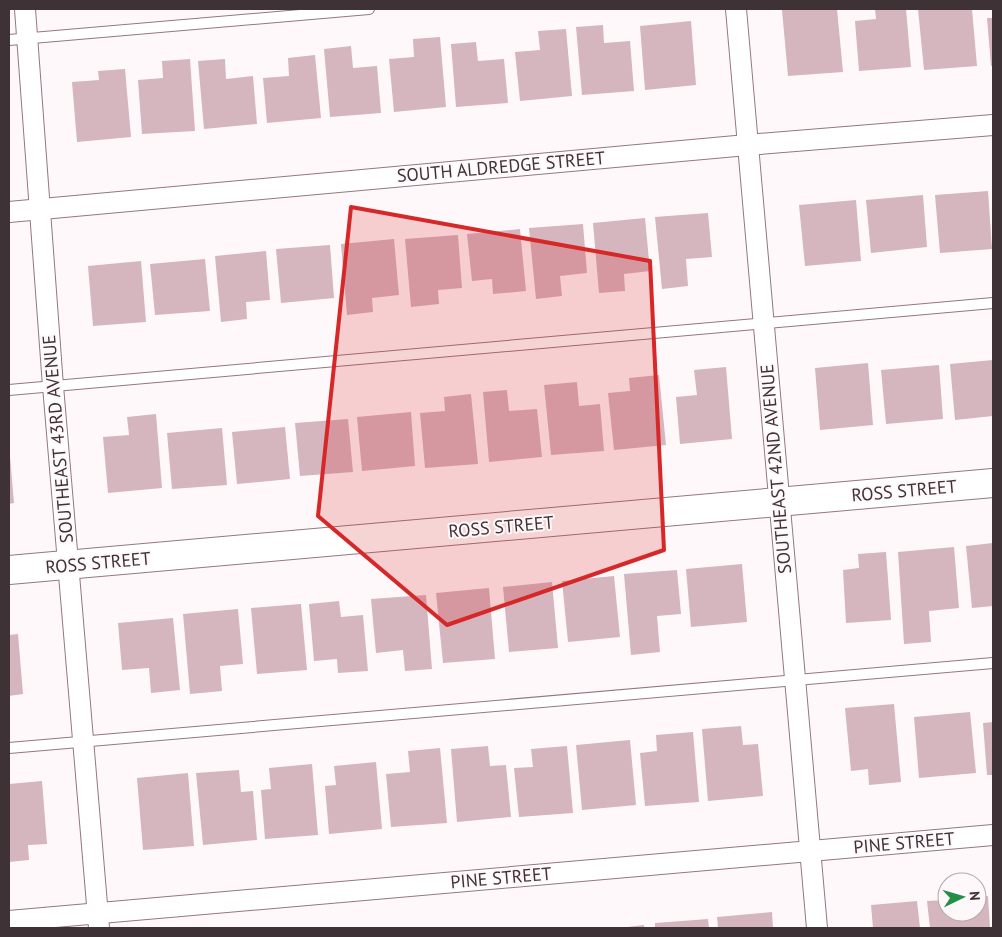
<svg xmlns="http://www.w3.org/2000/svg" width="1002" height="937" font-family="'PT Sans',sans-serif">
<rect width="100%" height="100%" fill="#fff8fa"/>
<g fill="#d5b5be">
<path d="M 802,9 L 837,9 L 843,72 L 788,76 L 782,10 Z"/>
<path d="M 875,9 L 906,9 L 911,67 L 859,71 L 855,21 L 876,19 Z"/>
<path d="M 918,9 L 972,9 L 977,66 L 924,70 Z"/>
<path d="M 987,18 L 993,18 L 993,66 L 991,66 Z"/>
<path d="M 691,21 L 696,85 L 645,90 L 640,26 Z"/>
<path d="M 603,25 L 604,43 L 630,41 L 634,91 L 582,95 L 576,27 Z"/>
<path d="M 566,29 L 572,96 L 520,101 L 515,52 L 540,50 L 538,31 Z"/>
<path d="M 440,37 L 446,107 L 394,112 L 389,59 L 414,57 L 413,39 Z"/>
<path d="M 476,42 L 478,61 L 504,59 L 508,103 L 456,107 L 451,44 Z"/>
<path d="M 351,46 L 353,68 L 377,66 L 381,113 L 330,117 L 324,49 Z"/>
<path d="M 315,55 L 321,118 L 267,123 L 263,78 L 289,76 L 288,58 Z"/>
<path d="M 190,59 L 195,131 L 142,134 L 138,80 L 163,78 L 162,61 Z"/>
<path d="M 225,59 L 226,79 L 253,76 L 257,124 L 204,129 L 198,61 Z"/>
<path d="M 125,69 L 131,137 L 77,142 L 72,82 L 99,80 L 98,71 Z"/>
<path d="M 988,191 L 992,249 L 940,253 L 935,195 Z"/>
<path d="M 923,195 L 927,247 L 871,253 L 866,200 Z"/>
<path d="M 856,200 L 861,261 L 805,266 L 799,205 Z"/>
<path d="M 708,213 L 712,257 L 686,259 L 688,286 L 662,289 L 655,217 Z"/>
<path d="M 645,218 L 650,271 L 624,274 L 625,291 L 599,293 L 593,223 Z"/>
<path d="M 583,224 L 587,273 L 560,276 L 562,296 L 536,299 L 529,228 Z"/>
<path d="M 520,229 L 526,291 L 493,294 L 492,279 L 472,281 L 467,234 Z"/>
<path d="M 458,235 L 462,288 L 438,290 L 439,304 L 411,307 L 405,239 Z"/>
<path d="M 394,239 L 399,295 L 372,298 L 373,312 L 347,315 L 341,244 Z"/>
<path d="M 330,245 L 334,298 L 281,303 L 276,249 Z"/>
<path d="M 266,251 L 270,300 L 246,302 L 247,319 L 221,322 L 215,256 Z"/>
<path d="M 205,259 L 210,311 L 155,315 L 150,264 Z"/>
<path d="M 141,261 L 146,322 L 93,326 L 88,266 Z"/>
<path d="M 993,360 L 993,416 L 955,420 L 950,364 Z"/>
<path d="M 868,363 L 873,425 L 820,430 L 815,368 Z"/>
<path d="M 939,365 L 943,419 L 886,424 L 881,370 Z"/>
<path d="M 726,367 L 732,439 L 680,444 L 676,397 L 697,395 L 694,370 Z"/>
<path d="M 659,375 L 666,445 L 614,450 L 608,393 L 630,391 L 629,378 Z"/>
<path d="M 577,382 L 579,406 L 600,404 L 604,451 L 551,455 L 544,385 Z"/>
<path d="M 507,390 L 509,411 L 537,409 L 542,457 L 489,462 L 483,392 Z"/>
<path d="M 471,394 L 478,464 L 425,468 L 420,413 L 445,411 L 444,397 Z"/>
<path d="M 411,412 L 415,466 L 362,471 L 357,417 Z"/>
<path d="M 156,414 L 162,488 L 108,493 L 103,437 L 129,435 L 127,417 Z"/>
<path d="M 348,419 L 353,472 L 300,476 L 295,423 Z"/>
<path d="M 285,427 L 290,479 L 237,484 L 232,432 Z"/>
<path d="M 222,428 L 227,485 L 172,489 L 167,433 Z"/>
<path d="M 9,456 L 10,456 L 14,503 L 9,504 Z"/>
<path d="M 993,543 L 993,606 L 972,608 L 966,546 Z"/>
<path d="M 954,547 L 959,608 L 929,611 L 931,642 L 904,644 L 898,552 Z"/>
<path d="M 886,552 L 891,620 L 846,623 L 843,570 L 859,568 L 858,554 Z"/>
<path d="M 742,564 L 747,622 L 691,627 L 686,569 Z"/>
<path d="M 677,570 L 681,614 L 657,616 L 660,652 L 631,655 L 624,574 Z"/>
<path d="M 614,576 L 620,637 L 568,642 L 562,581 Z"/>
<path d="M 552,582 L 558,648 L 509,652 L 503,587 Z"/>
<path d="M 489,588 L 495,659 L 443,663 L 436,593 Z"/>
<path d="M 426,595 L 432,669 L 405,671 L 403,650 L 376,653 L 371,599 Z"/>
<path d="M 339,601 L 341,617 L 363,615 L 368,671 L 338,673 L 337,659 L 314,661 L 309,604 Z"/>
<path d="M 301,604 L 307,670 L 257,674 L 251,608 Z"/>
<path d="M 238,609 L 243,664 L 220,666 L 222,691 L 190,694 L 183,614 Z"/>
<path d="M 173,618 L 180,690 L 151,693 L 149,668 L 122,670 L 118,623 Z"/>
<path d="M 18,634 L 23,694 L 9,696 L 9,635 Z"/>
<path d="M 894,704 L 901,782 L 869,785 L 868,769 L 851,771 L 845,708 Z"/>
<path d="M 970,712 L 976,773 L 919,778 L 914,717 Z"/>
<path d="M 993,722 L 993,775 L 987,775 L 983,723 Z"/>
<path d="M 741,726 L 743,745 L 758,744 L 763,796 L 708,801 L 702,729 Z"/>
<path d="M 693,732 L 699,802 L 645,806 L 640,753 L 657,751 L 656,735 Z"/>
<path d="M 630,740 L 636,805 L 582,810 L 576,745 Z"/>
<path d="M 488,746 L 490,766 L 506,765 L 511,817 L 457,822 L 451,749 Z"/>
<path d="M 567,746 L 573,813 L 519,817 L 514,768 L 533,767 L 531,749 Z"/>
<path d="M 440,748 L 447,823 L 391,827 L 386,774 L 410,772 L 408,751 Z"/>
<path d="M 376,762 L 382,829 L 329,834 L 325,786 L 336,785 L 334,766 Z"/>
<path d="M 312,764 L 318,835 L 265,839 L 261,790 L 271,789 L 269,768 Z"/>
<path d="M 239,770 L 241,792 L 253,791 L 257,840 L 203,845 L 196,773 Z"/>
<path d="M 188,773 L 194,846 L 143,850 L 137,778 Z"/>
<path d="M 42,781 L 47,844 L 28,845 L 29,860 L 9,862 L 9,784 Z"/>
<path d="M 988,896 L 990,928 L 930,928 L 927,901 L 947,900 L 947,912 L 977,912 L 977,897 Z"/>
<path d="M 917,901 L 920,928 L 873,928 L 871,905 Z"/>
<path d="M 772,912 L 773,928 L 718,928 L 717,917 Z"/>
<path d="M 708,919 L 709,928 L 655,928 L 655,923 Z"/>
<path d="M 644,925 L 644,928 L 627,928 L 627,927 Z"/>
</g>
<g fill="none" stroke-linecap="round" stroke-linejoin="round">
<defs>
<g id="lane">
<path d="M 9,40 L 369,9"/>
<path d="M 9,390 L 993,303"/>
<path d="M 9,748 L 993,663"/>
</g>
<g id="street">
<path d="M 25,9 L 53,386 L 99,928"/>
<path d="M 736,9 L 817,928"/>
<path d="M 9,212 L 747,145 L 993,125"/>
<path d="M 9,921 L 993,835"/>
</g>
<path id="secondary" d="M 9,570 L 993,483"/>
</defs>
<use href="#lane" stroke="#94777f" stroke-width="12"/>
<use href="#street" stroke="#94777f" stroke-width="22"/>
<use href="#secondary" stroke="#94777f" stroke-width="30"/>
<use href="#lane" stroke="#fff" stroke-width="10"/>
<use href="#street" stroke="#fff" stroke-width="20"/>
<use href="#secondary" stroke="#fff" stroke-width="28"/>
</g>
<path fill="#d62828" fill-opacity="0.2" stroke="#d62828" stroke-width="4" stroke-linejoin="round" d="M 351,207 L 650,261 L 664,550 L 447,625 L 318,516 Z"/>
<g text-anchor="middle" stroke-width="4" stroke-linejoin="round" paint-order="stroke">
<g font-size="18" fill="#3f3236" stroke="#fff8fa">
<text transform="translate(501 167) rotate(-5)" y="6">SOUTH ALDREDGE STREET</text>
<text transform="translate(58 439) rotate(-95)" y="6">SOUTHEAST 43RD AVENUE</text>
<text transform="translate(776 469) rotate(-95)" y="6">SOUTHEAST 42ND AVENUE</text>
<text transform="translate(904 491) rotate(-5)" y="6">ROSS STREET</text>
<text transform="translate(501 527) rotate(-5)" y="6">ROSS STREET</text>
<text transform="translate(98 563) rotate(-5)" y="6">ROSS STREET</text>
<text transform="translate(904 843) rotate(-5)" y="6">PINE STREET</text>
<text transform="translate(501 878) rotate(-5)" y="6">PINE STREET</text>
</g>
</g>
<rect width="1002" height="937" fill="none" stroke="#3f3236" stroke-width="20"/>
<g transform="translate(962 897) rotate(85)"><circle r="24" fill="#fff8fa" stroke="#b2a9ac"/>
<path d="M0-4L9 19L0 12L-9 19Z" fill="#228f47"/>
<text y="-8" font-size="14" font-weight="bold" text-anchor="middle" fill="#3f3236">N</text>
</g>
</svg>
